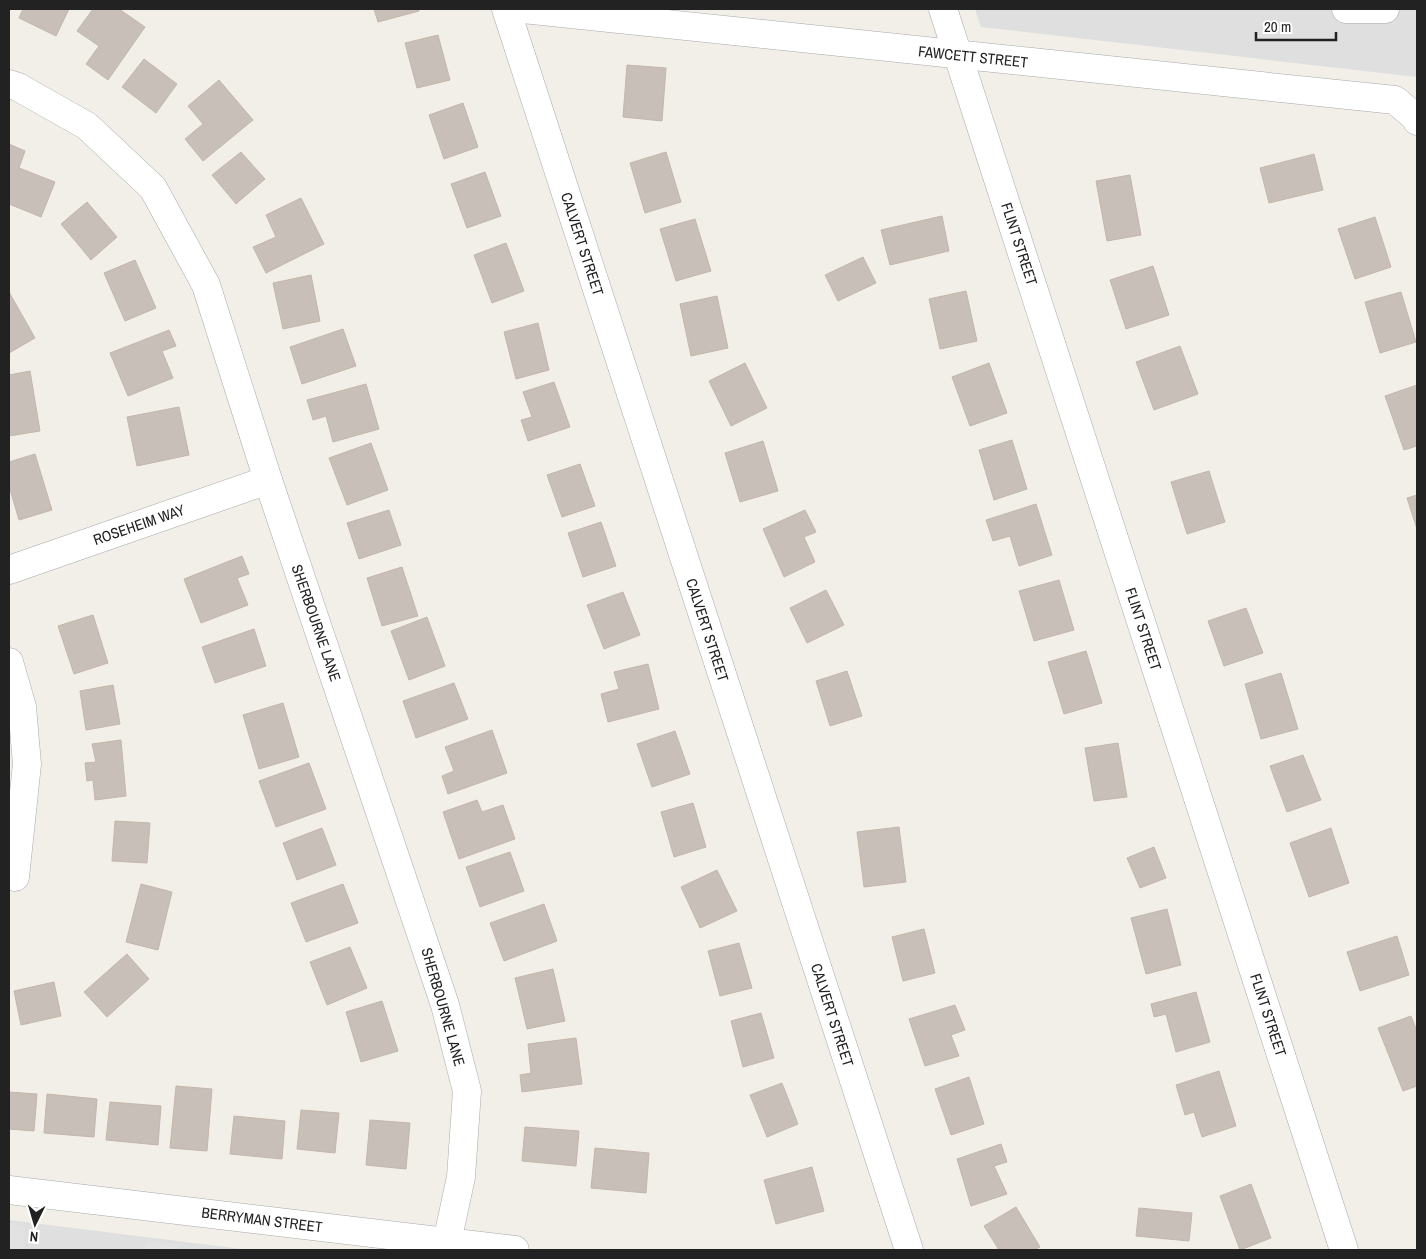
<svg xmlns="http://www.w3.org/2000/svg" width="1426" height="1259" font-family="'Archivo Narrow',sans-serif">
<rect width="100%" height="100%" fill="#f2efe9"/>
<g fill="#e0dfdf">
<path d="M 975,9 L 1417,9 L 1417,77 L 981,27 Z"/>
<path d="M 9,1220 L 250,1250 L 9,1250 Z"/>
</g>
<g fill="#e2e2e2">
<path d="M 9,1224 L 25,1226 L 24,1250 L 9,1250 Z"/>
<path d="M 147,1241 L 178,1245 L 178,1250 L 146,1250 Z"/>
</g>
<g fill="#c7bfb8" stroke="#c4b6ab">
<path d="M 23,9 L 69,9 L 56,36 L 19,18 Z"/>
<path d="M 93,9 L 119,9 L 145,27 L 108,80 L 86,64 L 99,46 L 77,31 Z"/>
<path d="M 374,9 L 419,9 L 419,11 L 378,22 Z"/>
<path d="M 438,35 L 450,80 L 417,88 L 405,43 Z"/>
<path d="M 144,59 L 177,84 L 156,113 L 122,87 Z"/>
<path d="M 627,65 L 666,68 L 662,121 L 623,117 Z"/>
<path d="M 219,80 L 253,120 L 203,161 L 185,139 L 203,124 L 188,106 Z"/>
<path d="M 463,103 L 478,147 L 444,159 L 429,115 Z"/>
<path d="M 9,144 L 25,151 L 19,168 L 55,182 L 41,217 L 9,204 Z"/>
<path d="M 241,152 L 265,179 L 236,204 L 212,175 Z"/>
<path d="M 666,152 L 681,202 L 645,213 L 630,163 Z"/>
<path d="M 1314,154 L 1323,190 L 1269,203 L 1260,168 Z"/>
<path d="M 485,172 L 501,216 L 467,228 L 451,184 Z"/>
<path d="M 1130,175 L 1141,235 L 1107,241 L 1096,181 Z"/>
<path d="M 301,198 L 324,244 L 266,273 L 253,247 L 276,237 L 266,215 Z"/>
<path d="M 87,202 L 117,237 L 91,260 L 61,224 Z"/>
<path d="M 942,216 L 949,251 L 890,265 L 881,230 Z"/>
<path d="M 1375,217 L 1391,267 L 1355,279 L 1338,229 Z"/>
<path d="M 695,219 L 711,271 L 676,281 L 660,229 Z"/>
<path d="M 506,243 L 524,291 L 492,303 L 474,255 Z"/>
<path d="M 863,257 L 876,283 L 838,301 L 825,275 Z"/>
<path d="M 135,260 L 156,308 L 125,321 L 104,273 Z"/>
<path d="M 1153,266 L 1169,315 L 1126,329 L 1110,280 Z"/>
<path d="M 311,275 L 320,321 L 283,329 L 273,283 Z"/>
<path d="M 966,291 L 977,341 L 940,349 L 929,299 Z"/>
<path d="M 9,292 L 35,338 L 9,353 Z"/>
<path d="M 1401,292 L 1416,342 L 1380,353 L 1365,302 Z"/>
<path d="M 717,296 L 728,348 L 691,356 L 680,304 Z"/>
<path d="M 538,323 L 549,370 L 516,379 L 504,332 Z"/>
<path d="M 343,329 L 356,366 L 302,384 L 290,347 Z"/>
<path d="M 169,330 L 176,346 L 162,351 L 173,378 L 128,396 L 110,353 Z"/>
<path d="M 1180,346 L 1198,394 L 1154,410 L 1136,362 Z"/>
<path d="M 745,363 L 767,408 L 731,426 L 709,381 Z"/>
<path d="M 989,363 L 1007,413 L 970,426 L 952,377 Z"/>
<path d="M 30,371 L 40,431 L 9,436 L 9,375 Z"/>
<path d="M 554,382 L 570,427 L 528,441 L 521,420 L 532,417 L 523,392 Z"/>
<path d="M 366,384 L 379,429 L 333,442 L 326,416 L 313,420 L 307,400 Z"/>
<path d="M 1417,385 L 1417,446 L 1404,450 L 1385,396 Z"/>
<path d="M 179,407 L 189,455 L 137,466 L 127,417 Z"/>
<path d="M 1012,440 L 1027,489 L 994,500 L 979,450 Z"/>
<path d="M 763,441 L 778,491 L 740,502 L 725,453 Z"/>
<path d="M 371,443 L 388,490 L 347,505 L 329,458 Z"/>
<path d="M 35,454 L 52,510 L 19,520 L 9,486 L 9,462 Z"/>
<path d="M 580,464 L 595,506 L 562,517 L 547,475 Z"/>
<path d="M 1209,471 L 1225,522 L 1187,534 L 1171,482 Z"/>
<path d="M 1417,495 L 1417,529 L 1407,498 Z"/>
<path d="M 1036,504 L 1052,555 L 1019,566 L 1010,536 L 993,541 L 986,520 Z"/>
<path d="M 389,510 L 401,545 L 359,559 L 347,523 Z"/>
<path d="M 805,510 L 816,532 L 804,537 L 815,562 L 784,577 L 763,529 Z"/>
<path d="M 601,522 L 616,566 L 583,577 L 568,533 Z"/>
<path d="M 242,556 L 249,574 L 237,578 L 248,605 L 201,623 L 184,579 Z"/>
<path d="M 402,567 L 418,616 L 382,626 L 367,578 Z"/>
<path d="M 1059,580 L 1074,630 L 1034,641 L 1019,591 Z"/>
<path d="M 826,590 L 844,625 L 807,643 L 790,608 Z"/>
<path d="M 623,592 L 640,635 L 604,649 L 587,605 Z"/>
<path d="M 1246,608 L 1263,653 L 1224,666 L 1208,621 Z"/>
<path d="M 93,615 L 108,663 L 74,674 L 58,626 Z"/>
<path d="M 427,617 L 445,666 L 409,680 L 391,631 Z"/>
<path d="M 254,629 L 266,666 L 215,683 L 202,647 Z"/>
<path d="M 1086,651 L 1102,703 L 1064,714 L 1048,662 Z"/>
<path d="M 648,664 L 659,709 L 608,722 L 601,694 L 619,689 L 614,672 Z"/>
<path d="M 847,671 L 862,716 L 830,726 L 816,681 Z"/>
<path d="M 1281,673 L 1298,729 L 1261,739 L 1245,684 Z"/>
<path d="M 454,683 L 468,719 L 416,738 L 403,701 Z"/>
<path d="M 113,685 L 120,724 L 86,730 L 80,691 Z"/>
<path d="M 283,703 L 299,757 L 259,769 L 243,715 Z"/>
<path d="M 492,730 L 507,773 L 448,794 L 442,776 L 454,771 L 445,747 Z"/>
<path d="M 675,731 L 690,774 L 652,787 L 637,744 Z"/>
<path d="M 121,740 L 126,796 L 95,800 L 93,780 L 87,781 L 85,763 L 96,762 L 92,744 Z"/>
<path d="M 1118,743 L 1127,797 L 1094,801 L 1085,748 Z"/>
<path d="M 1303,755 L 1321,800 L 1287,812 L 1270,766 Z"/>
<path d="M 309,763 L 326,809 L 276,827 L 259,781 Z"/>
<path d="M 477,800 L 482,812 L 503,805 L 515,839 L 459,859 L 443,812 Z"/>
<path d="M 693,803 L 706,847 L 674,857 L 661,812 Z"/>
<path d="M 115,821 L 150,823 L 147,863 L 112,861 Z"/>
<path d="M 899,827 L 906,882 L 864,887 L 857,832 Z"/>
<path d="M 322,828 L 336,865 L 297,880 L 283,843 Z"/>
<path d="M 1331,828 L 1349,883 L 1309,897 L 1290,843 Z"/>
<path d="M 1154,847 L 1166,878 L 1140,888 L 1127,858 Z"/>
<path d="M 510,852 L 524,891 L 480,907 L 466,867 Z"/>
<path d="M 717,870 L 737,911 L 700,928 L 681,887 Z"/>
<path d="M 141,884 L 172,892 L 158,950 L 126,942 Z"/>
<path d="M 343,884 L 358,923 L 306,942 L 291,903 Z"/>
<path d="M 544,904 L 557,941 L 504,961 L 490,923 Z"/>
<path d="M 1167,909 L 1181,965 L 1146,974 L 1131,918 Z"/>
<path d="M 924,929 L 935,973 L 903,981 L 892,937 Z"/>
<path d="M 1397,936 L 1409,975 L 1360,991 L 1347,952 Z"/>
<path d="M 739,943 L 752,988 L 720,996 L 708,951 Z"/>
<path d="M 350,947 L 367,988 L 327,1005 L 310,962 Z"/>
<path d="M 127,954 L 149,979 L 107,1017 L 84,992 Z"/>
<path d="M 553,969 L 565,1021 L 527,1029 L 515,978 Z"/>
<path d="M 54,982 L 61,1016 L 21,1025 L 14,991 Z"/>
<path d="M 1196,992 L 1210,1042 L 1176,1052 L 1166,1014 L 1154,1017 L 1151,1004 Z"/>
<path d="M 382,1001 L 398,1051 L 361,1062 L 346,1012 Z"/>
<path d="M 955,1005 L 965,1030 L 951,1035 L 959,1056 L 925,1066 L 909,1019 Z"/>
<path d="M 761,1013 L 774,1058 L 743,1067 L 731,1021 Z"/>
<path d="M 1411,1016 L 1417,1031 L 1417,1086 L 1403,1091 L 1378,1028 Z"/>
<path d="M 576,1038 L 582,1084 L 522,1092 L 520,1075 L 531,1073 L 528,1044 Z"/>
<path d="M 1219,1071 L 1236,1126 L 1202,1137 L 1194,1112 L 1185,1115 L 1176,1085 Z"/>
<path d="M 969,1077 L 984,1124 L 951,1135 L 935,1089 Z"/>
<path d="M 782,1083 L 798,1124 L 767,1137 L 750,1095 Z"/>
<path d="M 176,1086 L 212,1089 L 207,1151 L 170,1148 Z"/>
<path d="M 9,1092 L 37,1094 L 34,1131 L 9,1129 Z"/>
<path d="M 47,1094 L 97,1099 L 94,1137 L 44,1133 Z"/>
<path d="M 110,1102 L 161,1106 L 158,1145 L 106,1140 Z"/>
<path d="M 301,1110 L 339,1113 L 335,1153 L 297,1149 Z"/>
<path d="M 234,1116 L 285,1121 L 282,1159 L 230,1154 Z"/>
<path d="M 370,1120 L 410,1123 L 406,1169 L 366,1165 Z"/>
<path d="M 525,1127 L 579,1131 L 576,1166 L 522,1161 Z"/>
<path d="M 1001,1144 L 1007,1162 L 994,1166 L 1007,1194 L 971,1206 L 957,1159 Z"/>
<path d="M 595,1148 L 649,1153 L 646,1193 L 591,1188 Z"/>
<path d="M 812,1167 L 824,1211 L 776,1224 L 764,1180 Z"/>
<path d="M 1251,1184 L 1271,1238 L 1240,1250 L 1220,1196 Z"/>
<path d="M 1016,1207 L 1040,1247 L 1034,1250 L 999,1250 L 984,1226 Z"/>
<path d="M 1139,1208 L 1192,1213 L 1189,1241 L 1136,1236 Z"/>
</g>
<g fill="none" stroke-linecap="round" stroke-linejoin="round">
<defs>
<g id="minor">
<path d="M 506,9 L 909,1250"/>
<path d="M 523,9 L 1395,100 L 1416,118 L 1417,121"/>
<path d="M 943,9 L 1344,1250"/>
<path d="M 1346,9 L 1385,9"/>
<path d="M 9,84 L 18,87 L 87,126 L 153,188 L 206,285 L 268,480 L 445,1005 L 467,1091 L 461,1177 L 447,1242"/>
<path d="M 9,570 L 268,480"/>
<path d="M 9,662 L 22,707 L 27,764 L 15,877"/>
<path d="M 9,1190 L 515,1250"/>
</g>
</defs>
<use href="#minor" stroke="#a9a9a9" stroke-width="29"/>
<use href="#minor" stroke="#fff" stroke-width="28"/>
</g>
<g text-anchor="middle" stroke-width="4" stroke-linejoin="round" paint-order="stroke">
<g font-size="15" fill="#222" stroke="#fff">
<text transform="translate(973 57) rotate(6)" y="5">FAWCETT STREET</text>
<text transform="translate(582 244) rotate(72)" y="5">CALVERT STREET</text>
<text transform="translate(1019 244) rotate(72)" y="5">FLINT STREET</text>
<text transform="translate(139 525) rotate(-19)" y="5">ROSEHEIM WAY</text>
<text transform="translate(316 623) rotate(71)" y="5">SHERBOURNE LANE</text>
<text transform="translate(1143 629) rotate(72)" y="5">FLINT STREET</text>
<text transform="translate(707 630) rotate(72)" y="5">CALVERT STREET</text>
<text transform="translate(443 1007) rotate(74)" y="5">SHERBOURNE LANE</text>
<text transform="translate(832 1015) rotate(72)" y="5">CALVERT STREET</text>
<text transform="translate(1268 1015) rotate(72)" y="5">FLINT STREET</text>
<text transform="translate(262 1220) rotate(7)" y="5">BERRYMAN STREET</text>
</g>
</g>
<rect width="1426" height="1259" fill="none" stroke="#222222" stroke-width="20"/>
<g transform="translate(35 1224) rotate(185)" stroke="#ffffff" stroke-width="4" paint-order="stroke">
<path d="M0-4L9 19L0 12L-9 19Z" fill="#222222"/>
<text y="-8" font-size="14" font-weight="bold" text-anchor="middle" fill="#222222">N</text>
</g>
<path d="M1256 32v8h80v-8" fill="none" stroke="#222222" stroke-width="2.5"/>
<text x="1264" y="32" font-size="15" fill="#222222" stroke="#ffffff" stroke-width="4" paint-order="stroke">20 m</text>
</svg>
